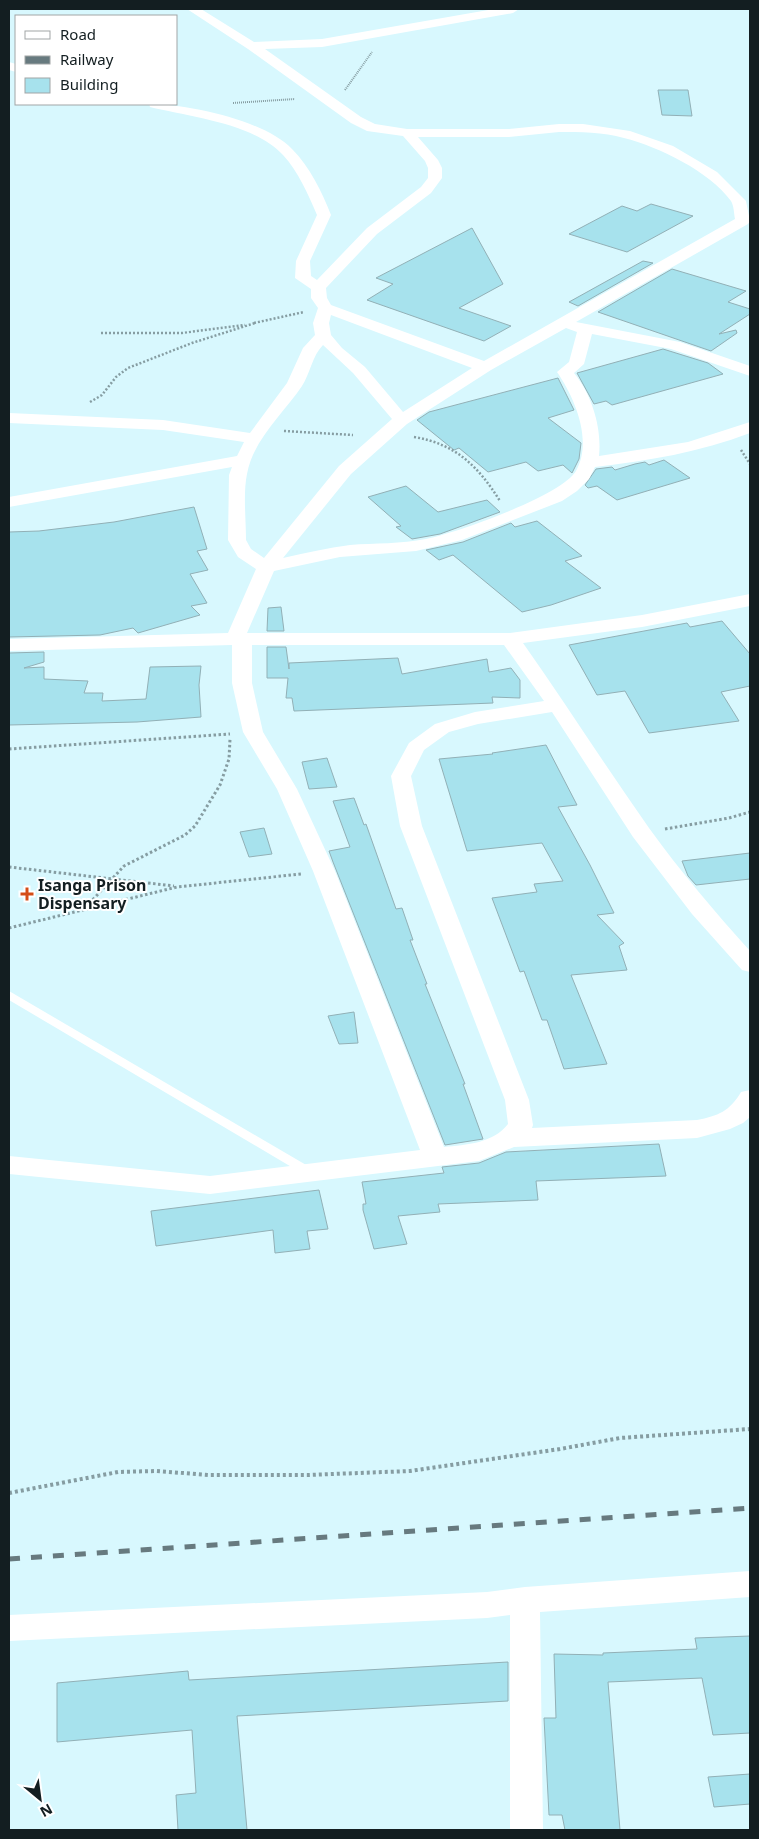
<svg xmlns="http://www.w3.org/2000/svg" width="759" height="1839" font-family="'Noto Sans',sans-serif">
<rect width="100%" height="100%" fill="#d8f8fe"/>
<g fill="#a7e2ed" stroke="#92b0b6">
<path d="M 658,90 L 688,90 L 692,116 L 662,115 Z"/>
<path d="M 651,204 L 693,216 L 627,252 L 569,234 L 622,206 L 637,211 Z"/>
<path d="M 472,228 L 503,284 L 459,308 L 511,326 L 484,341 L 367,300 L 393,284 L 376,278 Z"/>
<path d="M 643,261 L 653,263 L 578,306 L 569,302 Z"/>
<path d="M 672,269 L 746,291 L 728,302 L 750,309 L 750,314 L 719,334 L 736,330 L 737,333 L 711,351 L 598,312 Z"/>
<path d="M 663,349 L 708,363 L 723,374 L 612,405 L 606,401 L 594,404 L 577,373 Z"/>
<path d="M 558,378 L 574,410 L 548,418 L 581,443 L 579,459 L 572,473 L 563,465 L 538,471 L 526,462 L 488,472 L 459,448 L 454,450 L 417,420 L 429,412 Z"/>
<path d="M 664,460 L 690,478 L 617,500 L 597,486 L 588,488 L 585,485 L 596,469 L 612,467 L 615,470 L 635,464 L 645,462 L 649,465 Z"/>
<path d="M 406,486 L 438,512 L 487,500 L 500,512 L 440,534 L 412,539 L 396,527 L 401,526 L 368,497 Z"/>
<path d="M 194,507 L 207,549 L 197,551 L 208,570 L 190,574 L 207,603 L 191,606 L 200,615 L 138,633 L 133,628 L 100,635 L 9,637 L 9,532 L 39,531 L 114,522 Z"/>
<path d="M 537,521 L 582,556 L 565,561 L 601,588 L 551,605 L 522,612 L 453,555 L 439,560 L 426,550 L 463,542 L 511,523 L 515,527 Z"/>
<path d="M 281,607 L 284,631 L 267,631 L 268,608 Z"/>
<path d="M 722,621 L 750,654 L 750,686 L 721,692 L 739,721 L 649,733 L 625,691 L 597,695 L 569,645 L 687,623 L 690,627 Z"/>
<path d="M 267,647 L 286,647 L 289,669 L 289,663 L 398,658 L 402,674 L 487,659 L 489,672 L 511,668 L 520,680 L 520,698 L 492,697 L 493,703 L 294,711 L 292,698 L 286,698 L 288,678 L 267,678 Z"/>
<path d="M 44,652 L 44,662 L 24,668 L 44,667 L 44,679 L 88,681 L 84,693 L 103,693 L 102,701 L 146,699 L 150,667 L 201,666 L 199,685 L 201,717 L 137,722 L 9,725 L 9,653 Z"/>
<path d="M 546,745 L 577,805 L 558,807 L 590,865 L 614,913 L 597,915 L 624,943 L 619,946 L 627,970 L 571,975 L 607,1064 L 564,1069 L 547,1020 L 542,1020 L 524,971 L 520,972 L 492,898 L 537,892 L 534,884 L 563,881 L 542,843 L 467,851 L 439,759 L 493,754 L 492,753 Z"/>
<path d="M 327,758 L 337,787 L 309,789 L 302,762 Z"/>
<path d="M 354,798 L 364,825 L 366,824 L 396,909 L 402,908 L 413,940 L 410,940 L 427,984 L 425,984 L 465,1084 L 463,1084 L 483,1139 L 445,1145 L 333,862 L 329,851 L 350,847 L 333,801 Z"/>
<path d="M 264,828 L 272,854 L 249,857 L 240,832 Z"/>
<path d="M 750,853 L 750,879 L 696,885 L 688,876 L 682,861 Z"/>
<path d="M 354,1012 L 358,1043 L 339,1044 L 328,1016 Z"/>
<path d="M 659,1144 L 666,1176 L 536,1181 L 538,1200 L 438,1204 L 440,1212 L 398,1216 L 407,1244 L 374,1249 L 363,1210 L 363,1204 L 366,1204 L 362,1182 L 444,1173 L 442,1167 L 479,1163 L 506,1152 Z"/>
<path d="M 319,1190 L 328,1229 L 307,1231 L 310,1249 L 275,1253 L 273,1230 L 156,1246 L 151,1211 Z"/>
<path d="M 750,1636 L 750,1733 L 713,1735 L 702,1678 L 608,1682 L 620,1830 L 565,1830 L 562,1815 L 549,1815 L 544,1718 L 556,1718 L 554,1654 L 603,1655 L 603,1653 L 697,1649 L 695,1638 Z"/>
<path d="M 508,1662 L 508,1701 L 237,1716 L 247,1830 L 178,1830 L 176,1795 L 196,1793 L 192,1730 L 57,1742 L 57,1683 L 188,1671 L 189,1680 Z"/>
<path d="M 750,1774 L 750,1804 L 714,1807 L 708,1777 Z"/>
</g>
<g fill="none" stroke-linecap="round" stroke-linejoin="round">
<g stroke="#869da2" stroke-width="2" stroke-dasharray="1 1" stroke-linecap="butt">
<path d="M 345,90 L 372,52"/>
<path d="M 233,103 L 295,99"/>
</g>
<g stroke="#869da2" stroke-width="2.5" stroke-dasharray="2 2" stroke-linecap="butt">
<path d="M 254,323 L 304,312"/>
<path d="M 101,333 L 182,333 L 245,325"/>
<path d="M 90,402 L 102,395 L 116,377 L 128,368 L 192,343 L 255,323"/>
<path d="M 284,431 L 353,435"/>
<path d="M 414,437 C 456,444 478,466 500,501"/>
<path d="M 741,450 L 750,464"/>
</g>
<g stroke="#869da2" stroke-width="3" stroke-dasharray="2.5 2.5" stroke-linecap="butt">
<path d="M 9,749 L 230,734"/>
<path d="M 665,829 L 729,818 L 750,812"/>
<path d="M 9,867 L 174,886"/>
<path d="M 86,907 L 124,866 L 185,835 L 195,826 L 220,785 L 229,759 L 230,739"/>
<path d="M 9,928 L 177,887 L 301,874"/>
</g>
<path stroke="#869da2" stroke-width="4" stroke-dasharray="3 3" stroke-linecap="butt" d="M 9,1493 L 118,1472 L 156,1471 L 209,1475 L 307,1475 L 410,1471 L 560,1449 L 620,1438 L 750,1429"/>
<path fill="#fff" fill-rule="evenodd" d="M 9,991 L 313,1169 L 315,1172 L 313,1175 L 305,1175 L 9,1000 Z"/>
<g fill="#fff" fill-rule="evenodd">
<path d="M 187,9 L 201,9 L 254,42 L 322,39 L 494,9 L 519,9 L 513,13 L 322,47 L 265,49 L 361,117 L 375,124 L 407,129 L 509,129 L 559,124 L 583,124 L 630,131 L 673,146 L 717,172 L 746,201 L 750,221 L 748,224 L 576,322 L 680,342 L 750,366 L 750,376 L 671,349 L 592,334 L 584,364 L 574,373 C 592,395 602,428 599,456 L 688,442 L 750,422 L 750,433 C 700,452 648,461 595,467 L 589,479 L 577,491 L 562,501 L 462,540 L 416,551 L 340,557 L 274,571 L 247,633 L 510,633 L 642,615 L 750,594 L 750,606 L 642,627 L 523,643 C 566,704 606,767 649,828 C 680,871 715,912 750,951 L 750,972 L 742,970 L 692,914 L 633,837 L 552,712 L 478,724 L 449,732 L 424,750 L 411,776 L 422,826 L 529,1100 L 533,1125 L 532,1128 L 697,1120 C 718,1116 730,1111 741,1092 L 750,1090 L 750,1117 L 743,1123 L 730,1129 L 697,1138 L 514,1147 L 479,1161 L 210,1194 L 9,1174 L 9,1156 L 210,1176 L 420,1150 L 313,871 L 277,789 L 243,732 L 232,683 L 232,645 L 9,651 L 9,639 L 228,633 L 256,569 L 238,557 L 228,540 L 229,475 L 232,467 L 9,507 L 9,497 L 237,456 L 244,442 L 163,430 L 9,423 L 9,413 L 163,420 L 250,433 L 287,383 L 303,348 L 315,335 L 313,323 L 318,308 L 311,298 L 311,289 L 295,278 L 296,261 L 317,215 C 308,194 298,171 283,155 C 253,123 191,117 150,107 L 149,104 C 188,104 264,120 292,149 C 310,167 322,192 331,215 L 310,261 L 311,276 L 317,280 L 367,228 L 421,187 L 428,178 L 428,168 L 425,161 L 403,136 L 367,131 L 351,123 L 248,49 ZM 559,132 C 580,132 603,132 624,138 C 659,147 709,171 731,201 C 734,206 734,214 735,219 L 484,361 L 331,305 L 327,298 L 326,288 L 377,234 L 431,193 L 442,178 L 442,168 L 438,160 L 418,137 L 509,137 ZM 331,315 L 472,368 L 403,412 L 365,367 L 342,348 L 331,335 L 329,323 ZM 566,328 L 577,332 L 569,362 L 557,372 C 575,398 593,441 576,471 C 561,496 456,533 426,539 C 401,544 375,543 350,545 C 328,548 305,553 283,558 L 351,474 L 407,424 L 491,370 ZM 323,345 L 353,373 L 392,419 L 339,466 L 264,558 L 251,549 L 246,540 C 246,520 243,493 247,474 C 253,440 283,414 302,386 C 310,374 312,356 323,345 ZM 252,645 L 504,645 L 544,701 L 475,712 L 435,724 L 409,743 L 391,776 L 400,826 L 505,1100 L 508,1124 C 494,1143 466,1145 444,1147 L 335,871 L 297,789 L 263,732 L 252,683 Z"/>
<path d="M 9,62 L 16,64 L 16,72 L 9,70 Z"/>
<path d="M 750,1571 L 750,1597 L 540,1612 L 543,1830 L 510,1830 L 510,1615 L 487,1618 L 9,1641 L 9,1615 L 487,1592 L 525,1587 Z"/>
</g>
<path stroke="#677a7f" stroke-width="5" stroke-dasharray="11 11" stroke-linecap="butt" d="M 9,1559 L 750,1508"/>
</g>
<path fill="#d44d17" stroke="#fff" stroke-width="2" d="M24.5 886.5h5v5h5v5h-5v5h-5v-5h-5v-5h5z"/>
<g text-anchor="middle" stroke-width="4" stroke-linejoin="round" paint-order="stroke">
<g font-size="16" font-weight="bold" fill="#131e21" stroke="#fff" text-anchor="start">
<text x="38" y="891">Isanga Prison<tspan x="38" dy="18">Dispensary</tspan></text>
</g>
</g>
<rect width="759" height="1839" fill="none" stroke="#131e21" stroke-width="20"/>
<rect x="15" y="15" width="162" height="90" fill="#ffffff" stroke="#a1a5a6"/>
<rect x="25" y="31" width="25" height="8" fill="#ffffff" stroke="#a1a5a6"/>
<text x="60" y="40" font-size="15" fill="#131e21">Road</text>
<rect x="25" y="56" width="25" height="8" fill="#677a7f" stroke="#a1a5a6"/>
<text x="60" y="65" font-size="15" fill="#131e21">Railway</text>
<rect x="25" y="78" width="25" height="15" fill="#a7e2ed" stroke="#a1a5a6"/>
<text x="60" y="90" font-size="15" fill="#131e21">Building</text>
<g transform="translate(40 1799) rotate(151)" stroke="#ffffff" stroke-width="4" paint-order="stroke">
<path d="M0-4L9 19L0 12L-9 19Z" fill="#131e21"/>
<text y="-8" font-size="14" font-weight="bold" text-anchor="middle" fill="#131e21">N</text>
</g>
</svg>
